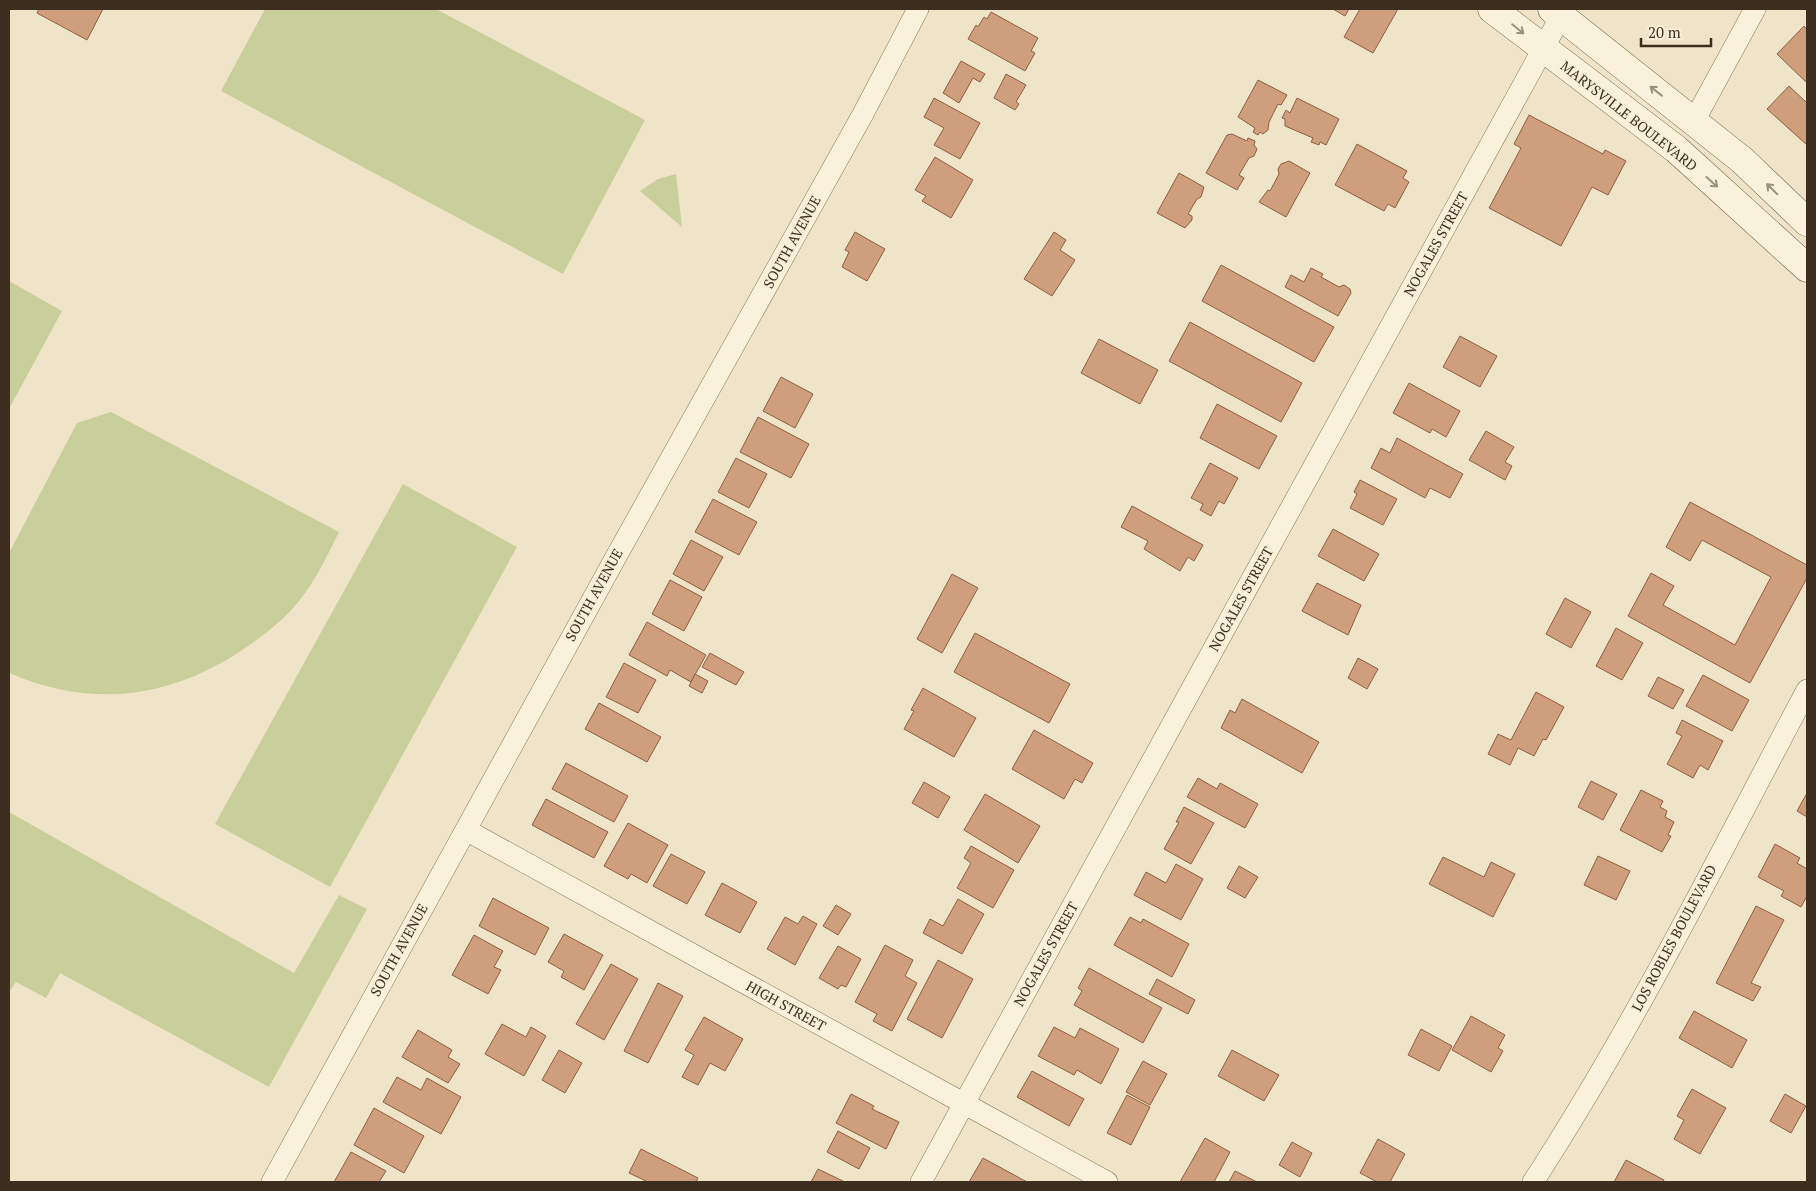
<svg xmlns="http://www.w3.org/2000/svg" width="1816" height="1191" font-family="'PT Serif',serif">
<rect width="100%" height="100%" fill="#f0e4c8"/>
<g fill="#c9cf9b">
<path d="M 265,9 L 436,9 L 645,120 L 563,274 L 221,91 Z"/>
<path d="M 676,174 L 682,227 L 640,191 L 658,179 Z"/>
<path d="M 9,281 L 62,311 L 9,409 Z"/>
<path d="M 111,412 L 339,532 C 327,556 316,580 299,601 C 286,618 269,631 251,644 C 175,698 95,710 9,673 L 9,553 L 77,423 Z"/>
<path d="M 403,484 L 517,547 L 330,887 L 215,824 Z"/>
<path d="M 9,812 L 294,973 L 339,895 L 367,909 L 269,1087 L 60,973 L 46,998 L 16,982 L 9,993 Z"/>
</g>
<g fill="#cf9f7d" stroke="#8d5f41">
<path d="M 39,9 L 103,9 L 87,40 L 37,13 Z"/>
<path d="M 1333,9 L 1349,9 L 1345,16 Z"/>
<path d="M 1360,9 L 1398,9 L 1373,53 L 1344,37 Z"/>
<path d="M 991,12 L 1038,38 L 1031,51 L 1035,53 L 1025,71 L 968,39 L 976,25 L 978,27 L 984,17 L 987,19 Z"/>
<path d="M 1804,26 L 1807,30 L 1807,83 L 1777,54 Z"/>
<path d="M 961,61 L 985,74 L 980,82 L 973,78 L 959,103 L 943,93 Z"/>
<path d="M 1006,74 L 1026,85 L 1016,102 L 1019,104 L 1015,110 L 994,98 Z"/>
<path d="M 1258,80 L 1287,95 L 1281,105 L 1278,104 L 1269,122 L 1268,130 L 1263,134 L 1260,132 L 1258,135 L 1253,132 L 1255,128 L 1238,117 Z"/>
<path d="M 1789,86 L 1807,103 L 1807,145 L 1767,109 Z"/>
<path d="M 934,98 L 980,123 L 960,159 L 934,145 L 944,128 L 924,117 Z"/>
<path d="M 1297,98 L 1339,119 L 1326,145 L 1320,142 L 1319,145 L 1311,142 L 1313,138 L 1285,126 L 1285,119 L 1282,118 L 1286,110 L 1290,113 Z"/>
<path d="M 1529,115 L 1603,154 L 1605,150 L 1626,161 L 1608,195 L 1592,187 L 1561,246 L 1489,208 L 1521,148 L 1514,144 Z"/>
<path d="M 1232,134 L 1247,141 L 1248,138 L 1255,141 L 1254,145 L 1257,149 L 1254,156 L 1249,158 L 1239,175 L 1244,178 L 1237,190 L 1206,173 L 1227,135 Z"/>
<path d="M 1357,144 L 1407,171 L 1403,178 L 1409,182 L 1395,208 L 1388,204 L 1384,211 L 1335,185 Z"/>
<path d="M 935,157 L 973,180 L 951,218 L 922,201 L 926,196 L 915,190 Z"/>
<path d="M 1289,161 L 1310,173 L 1286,217 L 1259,202 L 1268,190 L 1270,191 L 1279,174 L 1278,169 L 1281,164 Z"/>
<path d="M 1179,173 L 1204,187 L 1201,197 L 1197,199 L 1188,214 L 1192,216 L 1192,220 L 1185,228 L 1157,213 Z"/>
<path d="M 855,232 L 885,249 L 867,281 L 842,267 L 849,252 L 845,250 Z"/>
<path d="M 1054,232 L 1066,240 L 1060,250 L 1075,260 L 1052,296 L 1024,279 Z"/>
<path d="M 1221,265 L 1334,327 L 1314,362 L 1202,301 Z"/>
<path d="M 1311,268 L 1323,274 L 1321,277 L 1339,287 L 1344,285 L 1350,289 L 1351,293 L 1338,316 L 1285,287 L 1291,275 L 1304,282 Z"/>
<path d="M 1190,322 L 1302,383 L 1281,422 L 1169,361 Z"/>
<path d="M 1460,336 L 1497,356 L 1480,387 L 1443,367 Z"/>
<path d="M 1099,339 L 1158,370 L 1140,404 L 1081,373 Z"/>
<path d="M 781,377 L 813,394 L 795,428 L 763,411 Z"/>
<path d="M 1409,383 L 1460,411 L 1446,437 L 1432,429 L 1430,433 L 1393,413 Z"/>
<path d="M 1217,404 L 1277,436 L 1259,469 L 1200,438 Z"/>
<path d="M 758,417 L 809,444 L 791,478 L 740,452 Z"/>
<path d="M 1486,431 L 1514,447 L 1505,462 L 1512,466 L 1505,480 L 1469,460 Z"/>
<path d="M 1397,438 L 1463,474 L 1450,498 L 1430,488 L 1425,498 L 1371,468 L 1381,448 L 1390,453 Z"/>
<path d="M 736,458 L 767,474 L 749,508 L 718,492 Z"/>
<path d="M 1210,463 L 1238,478 L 1224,504 L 1219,501 L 1211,516 L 1200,510 L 1203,504 L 1191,498 Z"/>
<path d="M 1360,480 L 1397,499 L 1383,525 L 1350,508 L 1357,494 L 1354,492 Z"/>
<path d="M 713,499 L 757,522 L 739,555 L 695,532 Z"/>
<path d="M 1690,502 L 1807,565 L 1807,578 L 1750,683 L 1628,616 L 1651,573 L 1674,586 L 1663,605 L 1735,645 L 1771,577 L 1702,540 L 1690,561 L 1666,547 Z"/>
<path d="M 1132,506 L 1203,545 L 1194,561 L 1188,557 L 1180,571 L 1144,549 L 1148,541 L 1121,527 Z"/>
<path d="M 1333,529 L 1379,554 L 1364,581 L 1318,556 Z"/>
<path d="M 691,540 L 723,557 L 704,591 L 673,574 Z"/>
<path d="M 952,574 L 978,588 L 942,653 L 917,639 Z"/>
<path d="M 670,580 L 702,597 L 684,631 L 652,614 Z"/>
<path d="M 1317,583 L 1361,605 L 1348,635 L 1302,611 Z"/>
<path d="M 1565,598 L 1591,612 L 1571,648 L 1546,634 Z"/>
<path d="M 647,622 L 706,655 L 691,682 L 670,670 L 667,676 L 629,655 Z"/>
<path d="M 1616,628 L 1643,643 L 1622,680 L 1596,666 Z"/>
<path d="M 975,633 L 1070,684 L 1049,723 L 954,672 Z"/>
<path d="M 710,653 L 744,672 L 736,685 L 702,667 Z"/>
<path d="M 1358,658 L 1378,669 L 1367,689 L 1348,678 Z"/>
<path d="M 624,663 L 656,680 L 638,713 L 606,697 Z"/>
<path d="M 695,674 L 708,681 L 702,693 L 689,686 Z"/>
<path d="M 1703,675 L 1749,700 L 1732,731 L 1686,706 Z"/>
<path d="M 1658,677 L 1684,690 L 1673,709 L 1648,696 Z"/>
<path d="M 923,688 L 976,718 L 954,757 L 904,729 L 914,711 L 911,710 Z"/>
<path d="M 1536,692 L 1564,707 L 1546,740 L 1543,739 L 1534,756 L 1518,748 L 1510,765 L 1488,754 L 1498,734 L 1511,740 Z"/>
<path d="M 1242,699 L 1319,742 L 1302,773 L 1221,728 L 1230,710 L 1235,713 Z"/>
<path d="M 599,703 L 661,737 L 647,762 L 585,729 Z"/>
<path d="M 1682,720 L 1723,741 L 1708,770 L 1700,765 L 1693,778 L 1667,764 L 1682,736 L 1676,733 Z"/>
<path d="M 1034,730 L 1093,763 L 1082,783 L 1075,779 L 1064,799 L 1012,769 Z"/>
<path d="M 566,763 L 628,796 L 614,822 L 552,789 Z"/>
<path d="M 1198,778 L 1217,789 L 1220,783 L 1258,804 L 1245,828 L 1187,797 Z"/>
<path d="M 1591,781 L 1617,794 L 1603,820 L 1578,807 Z"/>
<path d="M 924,782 L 950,797 L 938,818 L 912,803 Z"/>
<path d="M 1641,790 L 1663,801 L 1660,807 L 1667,811 L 1665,817 L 1674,822 L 1668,835 L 1671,836 L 1662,852 L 1620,830 Z"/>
<path d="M 1807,793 L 1807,817 L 1797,811 Z"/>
<path d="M 985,794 L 1040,826 L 1018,863 L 964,830 Z"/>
<path d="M 546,799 L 608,832 L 594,858 L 532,825 Z"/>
<path d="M 1184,807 L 1214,823 L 1191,864 L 1164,849 L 1179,822 L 1176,822 Z"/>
<path d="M 628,823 L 668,845 L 647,883 L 631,874 L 628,879 L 604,866 Z"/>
<path d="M 1775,844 L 1800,858 L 1797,863 L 1807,869 L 1807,896 L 1801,907 L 1781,896 L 1784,891 L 1758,877 Z"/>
<path d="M 971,846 L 1014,870 L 993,908 L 957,888 L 971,863 L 964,858 Z"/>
<path d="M 671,854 L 705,872 L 687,904 L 653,886 Z"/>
<path d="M 1598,856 L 1630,871 L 1616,900 L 1584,885 Z"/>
<path d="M 1443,857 L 1484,877 L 1491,862 L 1515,874 L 1493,917 L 1429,884 Z"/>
<path d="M 1176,864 L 1203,879 L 1181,920 L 1134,895 L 1146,872 L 1166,883 Z"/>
<path d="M 1239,866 L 1258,877 L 1245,898 L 1227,888 Z"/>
<path d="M 722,883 L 757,902 L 740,933 L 705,915 Z"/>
<path d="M 493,898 L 549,928 L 535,955 L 479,926 Z"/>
<path d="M 958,899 L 984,914 L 962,954 L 923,933 L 930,919 L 943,926 Z"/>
<path d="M 836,905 L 851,914 L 838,935 L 823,926 Z"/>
<path d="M 1756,906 L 1784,920 L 1751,983 L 1761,987 L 1753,1001 L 1716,983 Z"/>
<path d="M 803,916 L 817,924 L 795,965 L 767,949 L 785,917 L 798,924 Z"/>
<path d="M 1130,917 L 1141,923 L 1143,919 L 1189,944 L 1172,977 L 1114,945 Z"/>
<path d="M 564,934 L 603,955 L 584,990 L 561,977 L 564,971 L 548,962 Z"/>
<path d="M 474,935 L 503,951 L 494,967 L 501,970 L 488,994 L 452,975 Z"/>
<path d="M 885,945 L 913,960 L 905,976 L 917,983 L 892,1031 L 873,1021 L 877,1014 L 855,1002 Z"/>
<path d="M 838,946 L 861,959 L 846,987 L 841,985 L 838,989 L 819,978 Z"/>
<path d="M 938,960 L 973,979 L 942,1038 L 907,1019 Z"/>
<path d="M 611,964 L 638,979 L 604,1040 L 576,1024 Z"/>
<path d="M 1089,968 L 1162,1008 L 1143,1043 L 1074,1005 L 1082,991 L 1078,988 Z"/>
<path d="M 1157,979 L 1195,1000 L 1188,1014 L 1149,994 Z"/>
<path d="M 658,983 L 683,996 L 648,1063 L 624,1051 Z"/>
<path d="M 1694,1011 L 1747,1040 L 1732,1068 L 1679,1038 Z"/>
<path d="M 1471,1016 L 1505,1035 L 1498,1048 L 1503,1051 L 1491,1072 L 1452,1050 Z"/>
<path d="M 704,1017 L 743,1039 L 725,1071 L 710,1063 L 698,1085 L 682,1077 L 694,1055 L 685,1050 Z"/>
<path d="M 502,1024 L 526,1037 L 531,1027 L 546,1036 L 524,1076 L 485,1054 Z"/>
<path d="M 1054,1027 L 1075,1038 L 1080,1028 L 1119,1049 L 1101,1084 L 1077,1070 L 1074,1075 L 1038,1056 Z"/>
<path d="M 1421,1029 L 1452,1046 L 1439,1071 L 1408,1055 Z"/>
<path d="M 418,1030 L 452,1050 L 448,1057 L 460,1064 L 448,1083 L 402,1057 Z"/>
<path d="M 559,1050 L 582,1063 L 565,1093 L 542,1080 Z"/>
<path d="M 1232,1050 L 1279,1075 L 1264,1101 L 1218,1076 Z"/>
<path d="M 1143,1061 L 1167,1074 L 1150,1105 L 1126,1092 Z"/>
<path d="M 1032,1071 L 1084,1099 L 1069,1126 L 1017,1097 Z"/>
<path d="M 397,1077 L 421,1090 L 427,1078 L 461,1097 L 441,1134 L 383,1102 Z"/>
<path d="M 1692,1089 L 1726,1108 L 1700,1154 L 1674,1139 L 1684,1120 L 1677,1116 Z"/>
<path d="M 851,1094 L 874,1106 L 872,1109 L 899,1122 L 886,1149 L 836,1123 Z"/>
<path d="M 1785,1094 L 1806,1106 L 1791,1133 L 1770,1121 Z"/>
<path d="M 1127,1095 L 1150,1107 L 1131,1145 L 1107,1133 Z"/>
<path d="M 374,1108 L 424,1136 L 404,1173 L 354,1145 Z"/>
<path d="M 838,1131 L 870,1148 L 859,1169 L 827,1152 Z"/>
<path d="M 1205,1138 L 1230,1152 L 1214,1182 L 1180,1182 Z"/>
<path d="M 1378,1139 L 1405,1154 L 1390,1182 L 1377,1182 L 1360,1173 Z"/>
<path d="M 1292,1142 L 1312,1153 L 1300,1177 L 1279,1165 Z"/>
<path d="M 641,1149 L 698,1178 L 696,1182 L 648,1182 L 629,1173 Z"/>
<path d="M 351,1152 L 386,1171 L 379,1182 L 334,1182 Z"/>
<path d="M 983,1158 L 1027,1182 L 969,1182 Z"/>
<path d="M 1626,1160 L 1664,1180 L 1663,1182 L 1614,1182 Z"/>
<path d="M 818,1169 L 845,1182 L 811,1182 Z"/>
<path d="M 1235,1171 L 1257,1182 L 1229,1182 Z"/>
</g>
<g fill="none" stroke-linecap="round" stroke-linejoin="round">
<defs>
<g id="street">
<path d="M 1694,121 L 1755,9"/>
<path d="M 466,830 L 1107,1182"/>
<path d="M 272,1182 L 617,555 L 863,114 L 918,9"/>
<path d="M 921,1182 L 1561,16"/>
<path d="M 1533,1182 C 1635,1025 1719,855 1807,690"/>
</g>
<g id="secondary">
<path d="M 1492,9 L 1676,149 L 1807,268"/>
<path d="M 1552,9 L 1742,160 L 1807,222"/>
</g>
</defs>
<use href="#street" stroke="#8d765c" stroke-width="22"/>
<use href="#secondary" stroke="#6f573f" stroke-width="29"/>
<use href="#street" stroke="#faf1dc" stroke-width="21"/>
<use href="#secondary" stroke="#faf1dc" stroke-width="28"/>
</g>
<defs><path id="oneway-shaft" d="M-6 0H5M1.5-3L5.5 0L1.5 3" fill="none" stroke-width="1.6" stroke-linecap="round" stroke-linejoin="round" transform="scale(1.25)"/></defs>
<g stroke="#9c907e">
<use href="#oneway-shaft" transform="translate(1518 29) rotate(39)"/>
<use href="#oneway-shaft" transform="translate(1656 91) rotate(-142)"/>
<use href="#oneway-shaft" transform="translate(1712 182) rotate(42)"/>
<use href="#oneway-shaft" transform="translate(1772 189) rotate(-136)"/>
</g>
<g text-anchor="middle" stroke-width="4" stroke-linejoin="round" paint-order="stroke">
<g font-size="14" fill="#3d2e20" stroke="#f7eed8">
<text transform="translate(1629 116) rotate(38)" y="5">MARYSVILLE BOULEVARD</text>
<text transform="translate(792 242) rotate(-61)" y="5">SOUTH AVENUE</text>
<text transform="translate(1436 244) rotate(-61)" y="5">NOGALES STREET</text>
<text transform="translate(594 595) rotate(-61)" y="5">SOUTH AVENUE</text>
<text transform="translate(1241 599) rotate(-61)" y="5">NOGALES STREET</text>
<text transform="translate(1674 938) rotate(-62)" y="5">LOS ROBLES BOULEVARD</text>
<text transform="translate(399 950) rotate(-61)" y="5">SOUTH AVENUE</text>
<text transform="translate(1046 954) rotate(-61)" y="5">NOGALES STREET</text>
<text transform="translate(786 1006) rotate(29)" y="5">HIGH STREET</text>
</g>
</g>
<rect width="1816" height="1191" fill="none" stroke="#3d2e20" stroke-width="20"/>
<path d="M1641 38v8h70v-8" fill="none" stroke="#3d2e20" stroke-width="2.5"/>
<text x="1648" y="38" font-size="15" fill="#3d2e20" stroke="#f7eed8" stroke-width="4" paint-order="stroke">20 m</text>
</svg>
